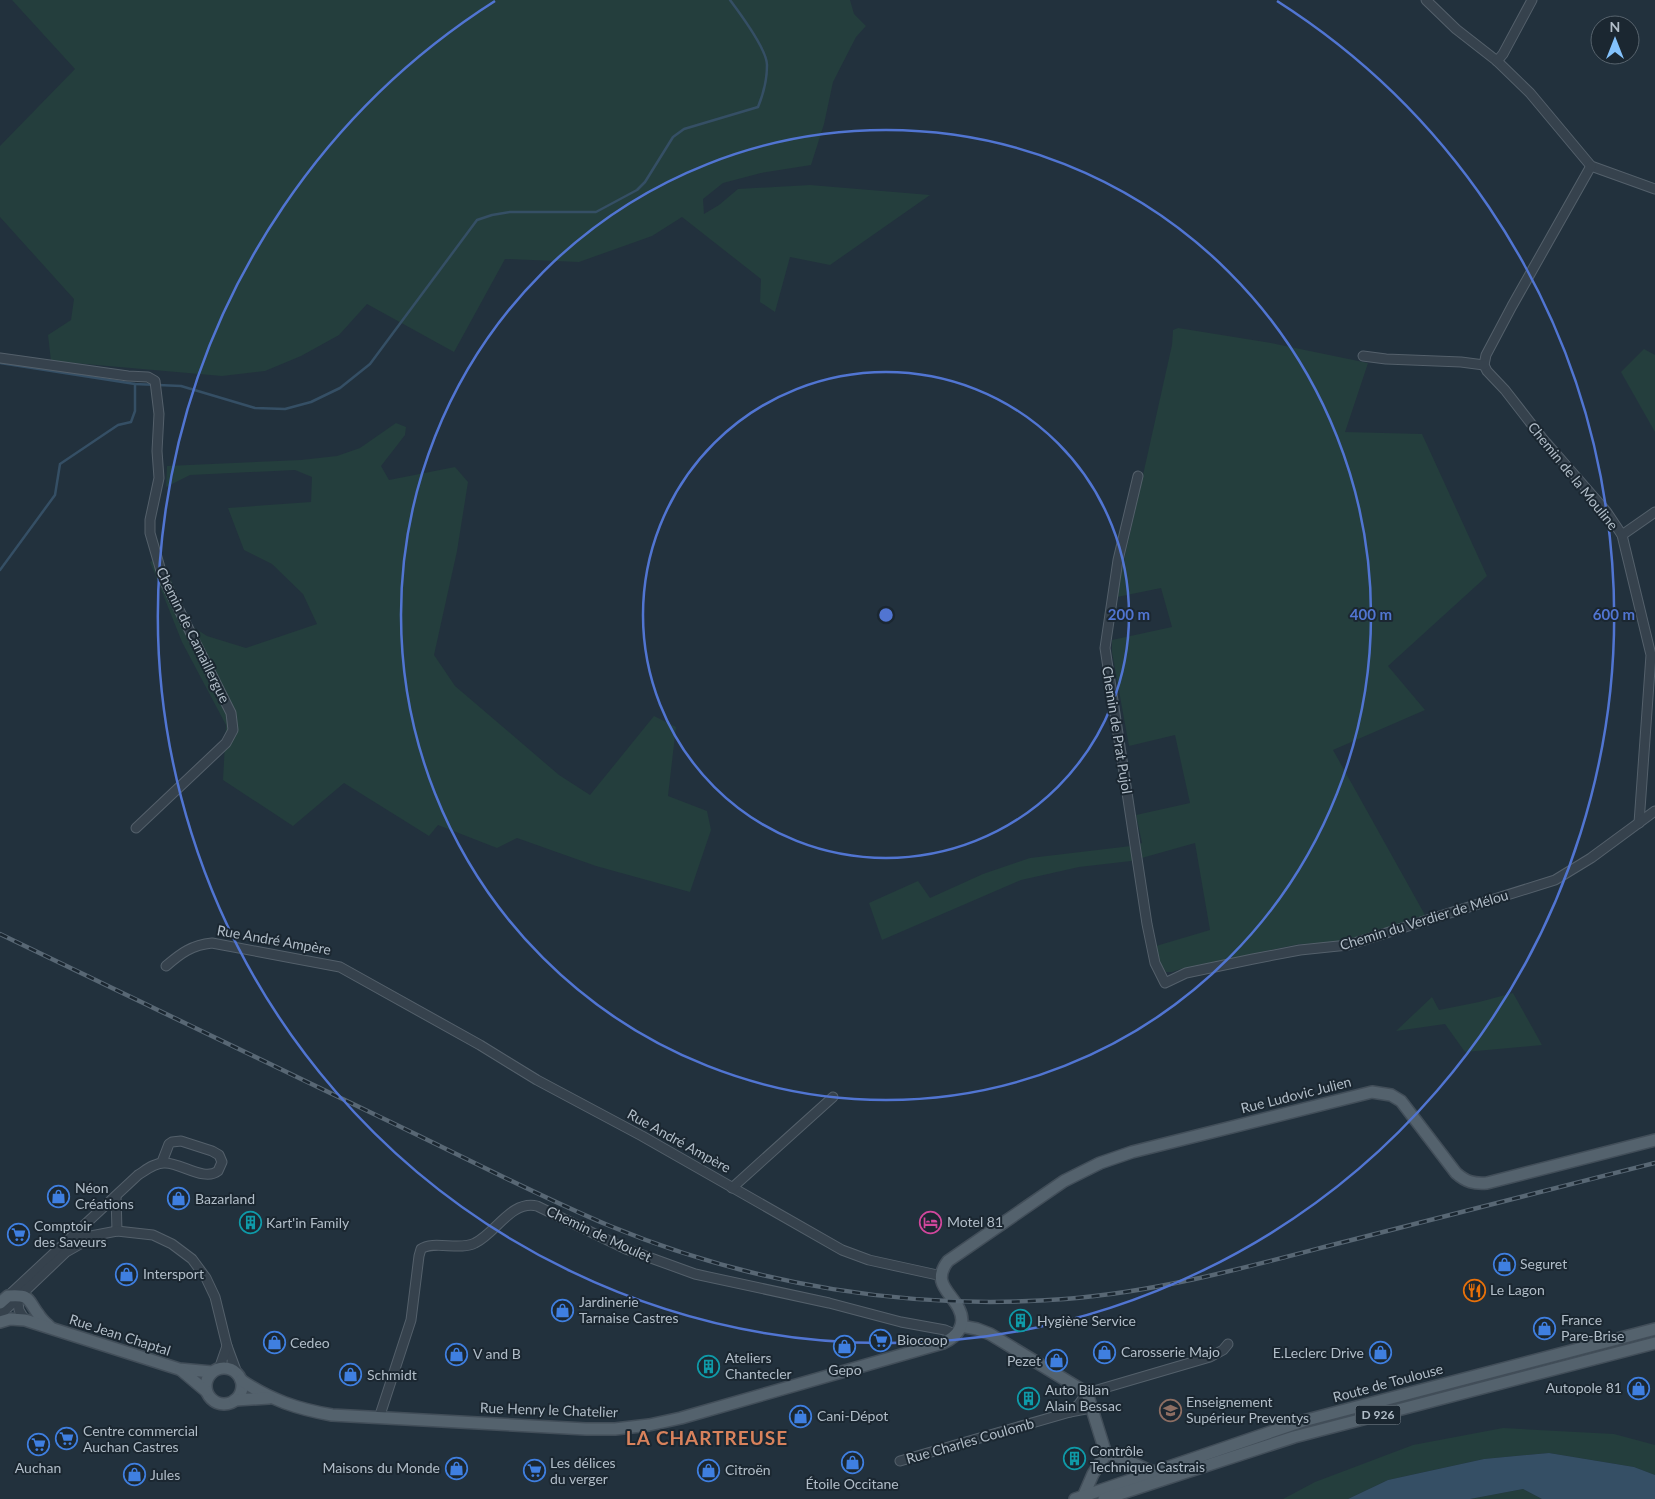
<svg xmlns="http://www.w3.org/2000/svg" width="1655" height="1499" font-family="Lato,sans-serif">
<rect width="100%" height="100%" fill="#22313d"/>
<g fill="#243e3d">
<path d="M 12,0 L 850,0 L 854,14 L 866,26 L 856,37 L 833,82 L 824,124 L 811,165 L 761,173 L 723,183 L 703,199 L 704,214 L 719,205 L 738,189 L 810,185 L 930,195 L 830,265 L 790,257 L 775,312 L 760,302 L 761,279 L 682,217 L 652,236 L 579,262 L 505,259 L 454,352 L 367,304 L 339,335 L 301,356 L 265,371 L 222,376 L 51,361 L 48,335 L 71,320 L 74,299 L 0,217 L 0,146 L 75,69 Z"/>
<path d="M 1178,328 L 1271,343 L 1368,363 L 1345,432 L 1422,434 L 1487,576 L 1388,666 L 1425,710 L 1333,750 L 1425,915 L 1363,937 L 1331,943 L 1300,944 L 1184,968 L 1172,972 L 1166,972 L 1161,965 L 1156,946 L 1210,930 L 1195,843 L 1131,861 L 1079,867 L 1021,880 L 882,940 L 869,903 L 918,881 L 930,898 L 983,874 L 1030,858 L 1131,846 L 1142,843 L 1136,815 L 1190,803 L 1175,735 L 1129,746 L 1112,652 L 1112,640 L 1172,627 L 1161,588 L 1117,597 L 1120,578 L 1172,345 L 1173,330 Z"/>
<path d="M 1644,349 L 1655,355 L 1655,432 L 1621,372 Z"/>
<path d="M 396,423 L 406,427 L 405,435 L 381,466 L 389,480 L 455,467 L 468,482 L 457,551 L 434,655 L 455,686 L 559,775 L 590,795 L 654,716 L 676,727 L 668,796 L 707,811 L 711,830 L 690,892 L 596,866 L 517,838 L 497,848 L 438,825 L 429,836 L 344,783 L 293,826 L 223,780 L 226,725 L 182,642 L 150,562 L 161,556 L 190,625 L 207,636 L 246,648 L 317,624 L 303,594 L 272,564 L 244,550 L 228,508 L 311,502 L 312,477 L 295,470 L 190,475 L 166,487 L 167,466 L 301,460 L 337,456 L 360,448 Z"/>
<path d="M 1513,993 L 1542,1045 L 1465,1052 L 1445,1024 L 1396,1031 L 1432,997 L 1439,1010 L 1479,1002 Z"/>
<path d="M 1503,1428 L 1614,1434 L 1655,1445 L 1655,1475 L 1634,1467 L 1549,1453 L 1484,1459 L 1388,1480 L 1348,1499 L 1283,1499 L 1315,1482 L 1413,1445 Z"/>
<path d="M 1523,1489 L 1542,1499 L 1470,1499 Z"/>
</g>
<path fill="#354f65" d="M 1549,1453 L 1634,1467 L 1655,1475 L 1655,1499 L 1542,1499 L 1523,1489 L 1470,1499 L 1348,1499 L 1388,1480 L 1484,1459 Z"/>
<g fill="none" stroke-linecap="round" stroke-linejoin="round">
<g stroke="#354f65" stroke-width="2.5">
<path d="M 0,363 L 135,384 L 181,386 L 255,408 L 285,409 L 311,402 L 340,388 L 370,364 L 477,220 L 492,215 L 510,212 L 596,212 L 637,190 L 645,182 L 673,137 L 684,129 L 758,107 C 763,95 767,78 767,65 C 767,50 739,12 730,0"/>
<path d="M 0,570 L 55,495 L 60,464 L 118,425 L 131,422 L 135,411 L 135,384"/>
</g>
<defs>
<g id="minor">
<path d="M 1426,0 L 1456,29 L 1497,61 L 1530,93 L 1591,166 L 1655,189"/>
<path d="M 1497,61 L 1503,54 L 1532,0"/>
<path d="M 1591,166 L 1512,306 L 1486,355 L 1484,365 L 1487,371 L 1505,390 L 1543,439 L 1606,511 L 1622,535 L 1651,655 L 1639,823"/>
<path d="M 1363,356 L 1386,359 L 1461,362 L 1484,365"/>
<path d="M 0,358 L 128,376 L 148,377 L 155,381 L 159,414 L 157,451 L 159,478 L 150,520 L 150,533 L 163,578 L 231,713 L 233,730 L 226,743 L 136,828"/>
<path d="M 1138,476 L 1118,560 L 1105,648 L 1147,924 L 1155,963 L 1165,983 L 1186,973 L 1253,959 L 1300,950 L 1348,945 L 1555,880 L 1591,858 L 1655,811"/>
<path d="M 1622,535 L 1655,512"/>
<path d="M 166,966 C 181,953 192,945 212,943 L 340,967 L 480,1045 L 537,1080 L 642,1136 L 842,1250 L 869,1260 L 942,1276"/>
<path d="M 732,1188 L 833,1097"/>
<path d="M 116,1196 L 117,1231"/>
<path d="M 70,1240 L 117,1231 L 153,1235 L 172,1244 L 192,1259 L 206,1278 L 215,1297 L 227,1346 L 237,1373"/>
<path d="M 17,1295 L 19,1310 L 25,1320"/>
<path d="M 8,1296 L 138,1175 C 146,1170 154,1163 164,1163 C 180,1162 204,1182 218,1171 L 222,1162 L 219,1155 L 212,1151 L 181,1141 L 172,1142 L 169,1144 L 162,1162"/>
<path d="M 0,1315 L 66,1252 L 89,1239"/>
<path d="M 219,1369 L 227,1346"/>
<path d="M 1091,1408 L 1070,1412 L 1079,1404 L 1087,1393 L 1210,1357 L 1223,1350 L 1228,1344"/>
<path d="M 379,1418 L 411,1320 L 419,1256 L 421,1249 C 433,1240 460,1251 475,1243 C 496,1233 511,1200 537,1206 L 626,1249 L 695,1274 L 829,1303 L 901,1322 L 945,1330 L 957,1335"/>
<path d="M 900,1461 L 1070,1412"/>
</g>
<g id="major">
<path d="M 0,1303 L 8,1296 C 32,1294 27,1300 39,1315 C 42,1320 46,1323 50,1327"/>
<path d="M 0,1322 L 10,1319 L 25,1320 L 179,1369 L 212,1372"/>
<path d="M 961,1326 L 977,1329 L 990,1334 L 1087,1393 L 1106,1454"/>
<circle cx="224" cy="1386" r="18"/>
<path d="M 181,1370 L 206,1391"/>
<path d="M 241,1380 C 270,1400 298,1409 332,1415 L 586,1429 L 615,1429 L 649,1425 L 681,1418 L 943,1343 C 957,1337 967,1325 959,1309 C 951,1292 931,1283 948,1261 L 1064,1181 L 1100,1163 L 1132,1152 L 1372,1092 L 1391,1095 L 1401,1101 L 1456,1173 C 1466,1182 1474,1184 1487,1183 L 1655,1140"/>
<path d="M 235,1400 L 269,1398"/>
<path d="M 1106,1454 L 1116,1456 L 1153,1472"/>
<path d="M 1083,1497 L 1093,1474 L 1106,1454"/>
<path d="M 1075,1499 L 1303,1421 L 1655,1329"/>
<path d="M 1104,1499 L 1294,1437 L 1655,1343"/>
</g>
</defs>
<use href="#minor" stroke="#54606b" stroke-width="11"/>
<use href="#major" stroke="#424e59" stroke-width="14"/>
<use href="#minor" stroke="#36424d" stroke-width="9"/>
<use href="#major" stroke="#54626d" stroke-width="11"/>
<defs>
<path id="rail" d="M 0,934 C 127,995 253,1056 380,1117 C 456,1153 532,1193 610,1226 C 753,1285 910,1311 1065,1299 C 1156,1292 1244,1268 1332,1245 C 1439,1218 1547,1190 1655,1163"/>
</defs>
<use href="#rail" stroke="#586774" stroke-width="4.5"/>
<use href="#rail" stroke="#1b2731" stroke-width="2.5" stroke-dasharray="8" stroke-linecap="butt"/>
</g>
<g fill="none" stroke="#5175d2" stroke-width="2.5">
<circle cx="886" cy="615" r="243"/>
<circle cx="886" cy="615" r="485"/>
<path d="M1277 1A728 728 0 1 1 495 1"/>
</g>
<defs>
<symbol id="shop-ring" viewBox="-11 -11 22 22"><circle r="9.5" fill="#1b2731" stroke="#3f7fe0" stroke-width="1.5"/><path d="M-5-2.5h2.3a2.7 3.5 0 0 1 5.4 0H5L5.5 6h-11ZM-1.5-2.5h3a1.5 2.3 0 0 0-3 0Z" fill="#3f7fe0"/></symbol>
<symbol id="hotel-ring" viewBox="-11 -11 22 22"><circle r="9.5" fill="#1b2731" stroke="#d1479c" stroke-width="1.5"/><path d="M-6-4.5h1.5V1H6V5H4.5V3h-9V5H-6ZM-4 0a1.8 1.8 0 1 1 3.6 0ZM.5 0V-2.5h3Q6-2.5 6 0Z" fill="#d1479c"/></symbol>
<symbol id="building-ring" viewBox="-11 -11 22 22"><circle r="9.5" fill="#1b2731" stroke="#0f9aa8" stroke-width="1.5"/><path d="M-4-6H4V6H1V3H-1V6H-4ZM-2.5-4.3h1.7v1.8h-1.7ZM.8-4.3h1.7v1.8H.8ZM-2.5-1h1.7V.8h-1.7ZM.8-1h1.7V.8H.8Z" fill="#0f9aa8"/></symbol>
<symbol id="supermarket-ring" viewBox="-11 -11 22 22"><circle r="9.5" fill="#1b2731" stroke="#3f7fe0" stroke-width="1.5"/><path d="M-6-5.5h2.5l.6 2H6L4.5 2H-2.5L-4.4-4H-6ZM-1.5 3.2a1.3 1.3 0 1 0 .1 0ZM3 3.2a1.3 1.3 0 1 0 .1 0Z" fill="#3f7fe0"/></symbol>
<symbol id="restaurant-ring" viewBox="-11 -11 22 22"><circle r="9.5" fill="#1b2731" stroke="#e8710a" stroke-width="1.5"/><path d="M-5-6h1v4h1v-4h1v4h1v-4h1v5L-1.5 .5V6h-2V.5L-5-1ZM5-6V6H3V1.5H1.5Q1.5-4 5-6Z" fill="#e8710a"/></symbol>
<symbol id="school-ring" viewBox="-11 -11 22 22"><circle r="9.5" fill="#1b2731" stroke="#8d6e63" stroke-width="1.5"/><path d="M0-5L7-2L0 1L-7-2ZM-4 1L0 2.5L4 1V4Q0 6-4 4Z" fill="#8d6e63"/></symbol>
</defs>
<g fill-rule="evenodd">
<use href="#shop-ring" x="46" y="1184" width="25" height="25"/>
<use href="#shop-ring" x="166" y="1186" width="25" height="25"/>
<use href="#hotel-ring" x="918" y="1210" width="25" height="25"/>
<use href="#building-ring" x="238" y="1210" width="25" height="25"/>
<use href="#supermarket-ring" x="6" y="1222" width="25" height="25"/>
<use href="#shop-ring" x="1492" y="1252" width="25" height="25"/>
<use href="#shop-ring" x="114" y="1262" width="25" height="25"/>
<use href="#restaurant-ring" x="1462" y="1278" width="25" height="25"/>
<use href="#shop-ring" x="550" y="1298" width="25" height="25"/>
<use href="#building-ring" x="1008" y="1308" width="25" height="25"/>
<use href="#shop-ring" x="1532" y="1316" width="25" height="25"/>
<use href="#supermarket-ring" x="868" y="1328" width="25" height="25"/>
<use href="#shop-ring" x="262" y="1330" width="25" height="25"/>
<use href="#shop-ring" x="832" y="1334" width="25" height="25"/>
<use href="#shop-ring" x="1092" y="1340" width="25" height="25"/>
<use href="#shop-ring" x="1368" y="1340" width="25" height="25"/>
<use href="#shop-ring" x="444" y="1342" width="25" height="25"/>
<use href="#shop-ring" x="1044" y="1348" width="25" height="25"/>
<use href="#building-ring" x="696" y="1354" width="25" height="25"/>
<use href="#shop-ring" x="338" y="1362" width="25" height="25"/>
<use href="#shop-ring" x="1626" y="1376" width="25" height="25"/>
<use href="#building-ring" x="1016" y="1386" width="25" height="25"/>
<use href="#school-ring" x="1158" y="1398" width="25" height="25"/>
<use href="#shop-ring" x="788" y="1404" width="25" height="25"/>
<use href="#supermarket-ring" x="54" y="1426" width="25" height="25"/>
<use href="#supermarket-ring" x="26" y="1432" width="25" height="25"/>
<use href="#building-ring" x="1062" y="1446" width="25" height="25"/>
<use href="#shop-ring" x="840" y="1450" width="25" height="25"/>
<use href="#shop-ring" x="444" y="1456" width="25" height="25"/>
<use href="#shop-ring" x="696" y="1458" width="25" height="25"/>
<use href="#supermarket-ring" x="522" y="1458" width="25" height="25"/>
<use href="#shop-ring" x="122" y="1462" width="25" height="25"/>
</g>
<g text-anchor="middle" stroke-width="4" stroke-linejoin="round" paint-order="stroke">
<rect fill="#1b2731" stroke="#84909b" stroke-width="1" x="1355.5" y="1405.5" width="45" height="19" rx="4"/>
<g font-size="12" font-weight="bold" fill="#b1bdc8">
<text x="1378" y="1419">D 926</text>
</g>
<g font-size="14" fill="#b1bdc8" stroke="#1b2731">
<text transform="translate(1573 476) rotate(51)" y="5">Chemin de la Mouline</text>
<text transform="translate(193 635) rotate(64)" y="5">Chemin de Camaillergue</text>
<text transform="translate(1117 730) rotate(81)" y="5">Chemin de Prat Pujol</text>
<text transform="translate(1424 920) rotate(-17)" y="5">Chemin du Verdier de Mélou</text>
<text transform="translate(274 940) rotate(10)" y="5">Rue André Ampère</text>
<text transform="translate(1296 1095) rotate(-14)" y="5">Rue Ludovic Julien</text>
<text transform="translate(679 1141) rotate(29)" y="5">Rue André Ampère</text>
<text transform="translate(599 1234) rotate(25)" y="5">Chemin de Moulet</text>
<text transform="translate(120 1335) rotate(18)" y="5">Rue Jean Chaptal</text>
<text transform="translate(1388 1383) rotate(-15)" y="5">Route de Toulouse</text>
<text transform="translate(549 1410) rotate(2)" y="5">Rue Henry le Chatelier</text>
<text transform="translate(970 1441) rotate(-16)" y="5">Rue Charles Coulomb</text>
</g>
<g font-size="14" fill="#b1bdc8" stroke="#1b2731" text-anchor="start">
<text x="75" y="1193">Néon<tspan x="75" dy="16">Créations</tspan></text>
<text x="195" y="1204">Bazarland</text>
<text x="947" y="1227">Motel 81</text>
<text x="266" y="1228">Kart'in Family</text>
<text x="34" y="1231">Comptoir<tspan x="34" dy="16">des Saveurs</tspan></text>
<text x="1520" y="1269">Seguret</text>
<text x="143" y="1279">Intersport</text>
<text x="1490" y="1295">Le Lagon</text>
<text x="579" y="1307">Jardinerie<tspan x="579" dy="16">Tarnaise Castres</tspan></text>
<text x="1561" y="1325">France<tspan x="1561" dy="16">Pare-Brise</tspan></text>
<text x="1037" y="1326">Hygiène Service</text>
<text x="897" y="1345">Biocoop</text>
<text x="290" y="1348">Cedeo</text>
<text x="1121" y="1357">Carosserie Majo</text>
<text x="1364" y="1358" text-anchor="end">E.Leclerc Drive</text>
<text x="473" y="1359">V and B</text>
<text x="725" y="1363">Ateliers<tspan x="725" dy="16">Chantecler</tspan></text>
<text x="1041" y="1366" text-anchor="end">Pezet</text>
<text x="845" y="1375" text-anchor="middle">Gepo</text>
<text x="367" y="1380">Schmidt</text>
<text x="1622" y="1393" text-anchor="end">Autopole 81</text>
<text x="1045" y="1395">Auto Bilan<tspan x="1045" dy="16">Alain Bessac</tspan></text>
<text x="1186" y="1407">Enseignement<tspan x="1186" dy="16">Supérieur Preventys</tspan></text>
<text x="817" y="1421">Cani-Dépot</text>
<text x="83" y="1436">Centre commercial<tspan x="83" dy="16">Auchan Castres</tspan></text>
<text x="1090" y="1456">Contrôle<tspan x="1090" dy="16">Technique Castrais</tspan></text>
<text x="550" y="1468">Les délices<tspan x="550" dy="16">du verger</tspan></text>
<text x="38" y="1473" text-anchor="middle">Auchan</text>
<text x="440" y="1473" text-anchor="end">Maisons du Monde</text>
<text x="725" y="1475">Citroën</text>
<text x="150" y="1480">Jules</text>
<text x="852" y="1489" text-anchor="middle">Étoile Occitane</text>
</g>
<g font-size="19" font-weight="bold" letter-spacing="1" fill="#d8825c" stroke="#1b2731">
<text x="707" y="1445">LA CHARTREUSE</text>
</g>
</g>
<circle cx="886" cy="615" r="8" fill="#5175d2" stroke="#1b2731" stroke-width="2.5"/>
<g font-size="15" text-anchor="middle" font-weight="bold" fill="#5175d2" stroke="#1b2731" stroke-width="4" stroke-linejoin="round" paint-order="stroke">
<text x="1129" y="620">200 m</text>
<text x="1371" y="620">400 m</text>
<text x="1614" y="620">600 m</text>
</g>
<g transform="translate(1615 40)"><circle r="24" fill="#1b2731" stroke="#57636d"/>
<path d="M0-4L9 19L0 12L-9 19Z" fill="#83c2fc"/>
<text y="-8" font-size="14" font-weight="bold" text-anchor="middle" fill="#b1bdc8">N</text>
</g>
</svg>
